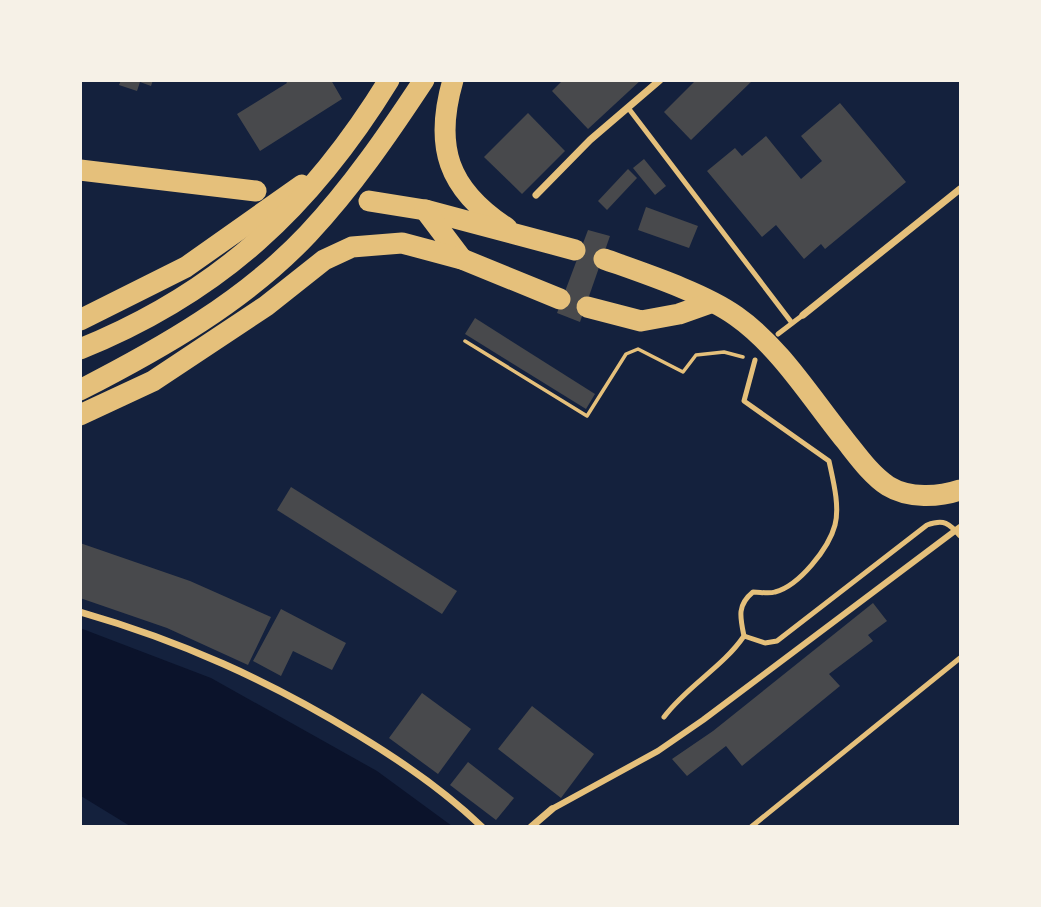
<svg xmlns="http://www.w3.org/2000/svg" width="1041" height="907" font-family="'Roboto Serif',serif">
<rect width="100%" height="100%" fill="#14213d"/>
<path fill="#0b132b" d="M 80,628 L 211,678 L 377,771 L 452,826 L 130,826 L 81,796 Z"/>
<g fill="#48494c">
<path d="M 121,80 L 153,80 L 151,86 L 140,82 L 137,91 L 119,85 Z"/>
<path d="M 285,80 L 331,80 L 342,99 L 260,151 L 237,114 L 287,83 Z"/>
<path d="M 563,80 L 641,80 L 588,129 L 552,91 Z"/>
<path d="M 696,80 L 753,80 L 691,140 L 664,112 Z"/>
<path d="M 840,103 L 906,182 L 825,249 L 821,244 L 804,259 L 776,225 L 762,237 L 707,171 L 735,148 L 742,156 L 766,136 L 801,179 L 822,161 L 801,136 Z"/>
<path d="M 528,113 L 565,151 L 522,194 L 484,157 Z"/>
<path d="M 644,159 L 666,186 L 655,195 L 633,168 Z"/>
<path d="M 628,169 L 637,178 L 607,210 L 598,201 Z"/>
<path d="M 646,207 L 698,226 L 689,248 L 638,230 Z"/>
<path d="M 588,230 L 610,236 L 580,322 L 557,313 Z"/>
<path d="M 475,318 L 595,394 L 586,409 L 465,334 Z"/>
<path d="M 291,487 L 457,591 L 442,614 L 277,510 Z"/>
<path d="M 80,543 L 190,581 L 271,617 L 248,665 L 167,628 L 80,598 Z"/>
<path d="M 873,603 L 887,621 L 868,635 L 873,641 L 829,674 L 840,686 L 742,766 L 726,746 L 687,776 L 672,759 L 713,731 Z"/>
<path d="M 281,609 L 346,643 L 332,670 L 293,651 L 281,676 L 253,661 Z"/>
<path d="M 422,693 L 471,729 L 438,774 L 389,738 Z"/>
<path d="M 532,706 L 594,754 L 561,798 L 498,749 Z"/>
<path d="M 468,762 L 514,798 L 496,820 L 450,785 Z"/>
</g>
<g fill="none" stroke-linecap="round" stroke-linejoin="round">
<path stroke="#e5c07b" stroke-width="3.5" d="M 465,341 L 587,416 L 626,354 L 638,349 L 683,372 L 696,355 L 724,352 L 743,357"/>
<g stroke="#e5c07b" stroke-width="5">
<path d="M 629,109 L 792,323"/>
<path d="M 778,334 L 803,315"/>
<path d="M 744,636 L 765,643 L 777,641 L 927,525 C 944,519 949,523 960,536"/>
<path d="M 664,717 C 687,686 723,667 744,636 C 740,617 737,605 753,592 C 760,592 769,594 775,592 C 799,586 829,548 835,525 C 840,506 833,480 829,461 L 744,401 L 755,360"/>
<path d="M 751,827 L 960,658"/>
</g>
<path stroke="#e5c07b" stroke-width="6" d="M 552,809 L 658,751 L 703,720 L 960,527"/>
<g stroke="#e5c07b" stroke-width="7">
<path d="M 536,195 L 590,140 L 660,80"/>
<path d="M 803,315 L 960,189"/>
<path d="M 80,612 C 181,641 268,680 358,735 C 401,761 445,791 482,827"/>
<path d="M 531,827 L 552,809"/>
</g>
<g stroke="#e5c07b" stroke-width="21">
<path d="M 453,80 C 434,146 447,189 507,228"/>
<path d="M 80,170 L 256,191"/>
<path d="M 369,201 L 425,210 L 575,250"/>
<path d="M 425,210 L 462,259"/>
<path d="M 604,259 C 643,273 704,293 736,316 C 780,347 811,398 845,440 C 857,455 871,475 888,486 C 909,499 939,497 960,490"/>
<path d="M 587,307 L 641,321 L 679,314 L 710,303"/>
<path d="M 80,320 L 186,267 L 302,185"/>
<path d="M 80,349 C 219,293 311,207 389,80"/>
<path d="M 80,390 C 162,348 245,301 308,234 C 352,187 389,133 424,80"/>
<path d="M 80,415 L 153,381 L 266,306 L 324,260 L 352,247 L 402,243 L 462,259 L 560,299"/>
</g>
</g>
<rect width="1041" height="907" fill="none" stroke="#f6f1e7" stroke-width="164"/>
</svg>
